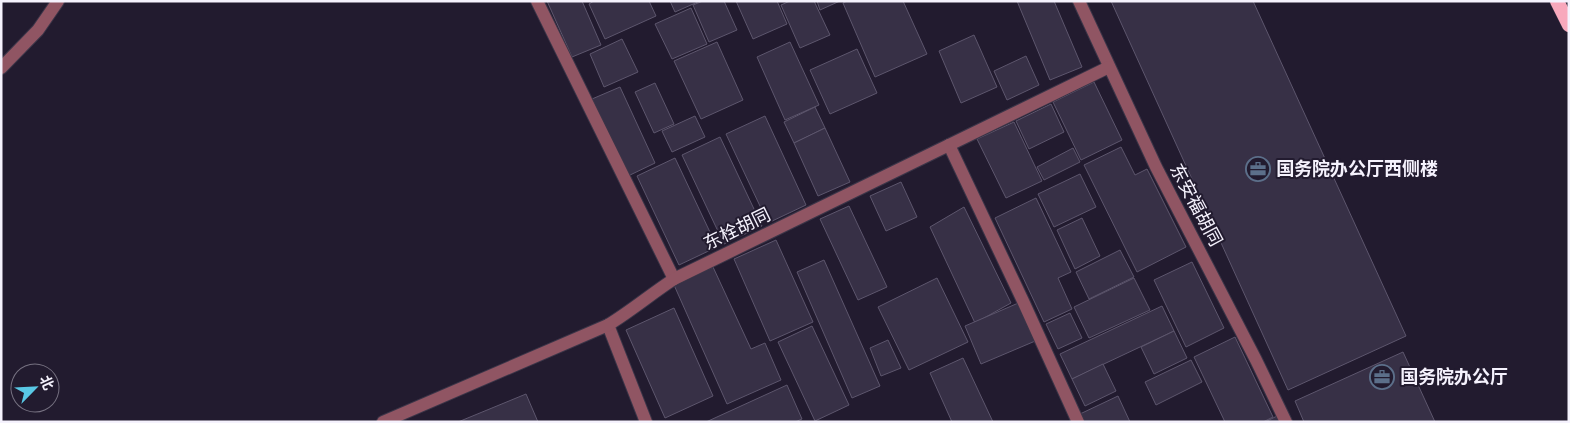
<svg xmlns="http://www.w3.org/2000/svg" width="1570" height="423" font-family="'Golos Text','Noto Sans SC',sans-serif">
<rect width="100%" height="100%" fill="#221b2f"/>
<g fill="#373046" stroke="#5d566d">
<path d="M 547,1 L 582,1 L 601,45 L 572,57 Z"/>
<path d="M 594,1 L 649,1 L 656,16 L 605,39 L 589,4 Z"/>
<path d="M 670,1 L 700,1 L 675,12 Z"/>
<path d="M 703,1 L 724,1 L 737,30 L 709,42 L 693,5 Z"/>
<path d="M 736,1 L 777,1 L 787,24 L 753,39 Z"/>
<path d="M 790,1 L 814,1 L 830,35 L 800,48 L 781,5 Z"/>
<path d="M 817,1 L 840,1 L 820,10 Z"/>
<path d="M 847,1 L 903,1 L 927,54 L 875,77 L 843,3 Z"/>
<path d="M 1017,1 L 1054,1 L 1082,67 L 1050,80 Z"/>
<path d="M 1111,1 L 1253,1 L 1406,336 L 1288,390 Z"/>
<path d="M 691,8 L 707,44 L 672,59 L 655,24 Z"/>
<path d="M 974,35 L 997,87 L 961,103 L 939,51 Z"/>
<path d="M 622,39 L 638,72 L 604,87 L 590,54 Z"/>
<path d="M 717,42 L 743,100 L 701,119 L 674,61 Z"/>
<path d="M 790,42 L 819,105 L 785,120 L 757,57 Z"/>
<path d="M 857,49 L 877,93 L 830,114 L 810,70 Z"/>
<path d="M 1026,56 L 1039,85 L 1007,100 L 994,71 Z"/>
<path d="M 1094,82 L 1122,140 L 1081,160 L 1053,102 Z"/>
<path d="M 655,83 L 674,124 L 654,133 L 635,92 Z"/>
<path d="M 620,87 L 655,163 L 628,176 L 592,99 Z"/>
<path d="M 1051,104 L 1064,132 L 1029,149 L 1016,121 Z"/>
<path d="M 815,107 L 825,128 L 794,143 L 784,122 Z"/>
<path d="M 695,116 L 705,137 L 672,152 L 662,131 Z"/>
<path d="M 765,116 L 806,205 L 768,223 L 726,134 Z"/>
<path d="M 1014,122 L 1042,181 L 1006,198 L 977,139 Z"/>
<path d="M 825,128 L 850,182 L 818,196 L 794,143 Z"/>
<path d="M 720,137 L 762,226 L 724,244 L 682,155 Z"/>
<path d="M 1121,147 L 1135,175 L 1147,169 L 1186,247 L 1137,272 L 1084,165 Z"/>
<path d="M 1073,148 L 1080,162 L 1044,180 L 1037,167 Z"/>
<path d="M 675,158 L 717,247 L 679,265 L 637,176 Z"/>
<path d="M 1080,174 L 1096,207 L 1054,227 L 1038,194 Z"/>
<path d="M 901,182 L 917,217 L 886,231 L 870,196 Z"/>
<path d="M 1036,198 L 1071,272 L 1058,278 L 1072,309 L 1044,322 L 995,218 Z"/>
<path d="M 849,206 L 887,287 L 858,300 L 820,219 Z"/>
<path d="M 964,207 L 1011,303 L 975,323 L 930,227 Z"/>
<path d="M 1082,218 L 1100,256 L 1075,269 L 1057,230 Z"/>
<path d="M 776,240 L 813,322 L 770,341 L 734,259 Z"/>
<path d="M 1120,250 L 1134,277 L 1089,299 L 1076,272 Z"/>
<path d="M 824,260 L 880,386 L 852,398 L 797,272 Z"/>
<path d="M 1192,262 L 1224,328 L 1186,347 L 1154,280 Z"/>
<path d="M 713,267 L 751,349 L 765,343 L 781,380 L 727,404 L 674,285 Z"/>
<path d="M 937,278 L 968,342 L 909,370 L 878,307 Z"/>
<path d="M 1134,278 L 1150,310 L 1089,338 L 1074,307 Z"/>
<path d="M 1023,301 L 1040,339 L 981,364 L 965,326 Z"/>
<path d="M 1162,306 L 1174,331 L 1072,379 L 1060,354 Z"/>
<path d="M 674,308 L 713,396 L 665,418 L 626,330 Z"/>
<path d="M 1070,313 L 1082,338 L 1058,349 L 1046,324 Z"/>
<path d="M 812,326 L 849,405 L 815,421 L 778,342 Z"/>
<path d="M 1174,331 L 1187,358 L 1154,374 L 1141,347 Z"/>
<path d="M 1235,337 L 1273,417 L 1263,422 L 1225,422 L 1194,357 Z"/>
<path d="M 888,340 L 901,368 L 881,376 L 870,348 Z"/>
<path d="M 1403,352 L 1435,422 L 1304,422 L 1295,401 Z"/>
<path d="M 963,358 L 993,422 L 952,422 L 930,373 Z"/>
<path d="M 1191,360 L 1202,382 L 1156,405 L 1145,382 Z"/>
<path d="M 1103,364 L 1116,391 L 1085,406 L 1072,379 Z"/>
<path d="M 787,385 L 802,419 L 795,422 L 706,422 Z"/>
<path d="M 526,394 L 538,422 L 458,422 Z"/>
<path d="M 1118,396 L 1130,422 L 1084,422 L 1080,414 Z"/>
<path d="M 1277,416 L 1279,422 L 1265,422 Z"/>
</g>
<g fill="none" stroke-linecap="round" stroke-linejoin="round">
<defs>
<g id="service">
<path d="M 537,1 L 674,279"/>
<path d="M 1079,1 L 1156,167 L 1256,360 L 1286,422"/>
<path d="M 949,145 L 1023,301 L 1078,422"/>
<path d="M 608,325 L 646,422"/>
<path d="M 383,422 L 608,325 C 631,311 651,294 674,279 L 1109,67"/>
</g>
<path id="tertiary" d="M 1,68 L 38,30 L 58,1"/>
<path id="trunk" d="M 1557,1 L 1569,25"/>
</defs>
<use href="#service" stroke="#3b3548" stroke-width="14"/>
<use href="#tertiary" stroke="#3b3548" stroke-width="14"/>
<use href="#trunk" stroke="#3b3548" stroke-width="15"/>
<use href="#service" stroke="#905563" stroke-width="12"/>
<use href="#tertiary" stroke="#905563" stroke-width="12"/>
<use href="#trunk" stroke="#f8a8bc" stroke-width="14"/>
</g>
<defs>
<symbol id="office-ring" viewBox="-11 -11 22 22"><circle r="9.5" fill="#221b2f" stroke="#5c6f8a" stroke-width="1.5"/><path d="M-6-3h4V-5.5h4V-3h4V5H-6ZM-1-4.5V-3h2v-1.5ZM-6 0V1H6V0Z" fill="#5c6f8a"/></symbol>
</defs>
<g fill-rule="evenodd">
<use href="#office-ring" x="1244" y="155" width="28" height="28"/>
<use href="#office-ring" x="1368" y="363" width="28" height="28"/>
</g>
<g text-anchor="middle" stroke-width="4" stroke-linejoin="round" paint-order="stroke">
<g font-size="18" font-weight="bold" fill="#f5f2fd" stroke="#221b2f" text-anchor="start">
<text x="1276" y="175">国务院办公厅西侧楼</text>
<text x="1400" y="383">国务院办公厅</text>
</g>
<g font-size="18" fill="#f5f2fd" stroke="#221b2f">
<text transform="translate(1196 205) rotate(62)" y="6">东安福胡同</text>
<text transform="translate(737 229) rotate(-26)" y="6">东栓胡同</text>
</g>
</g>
<rect width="1570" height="423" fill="none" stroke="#f5f2fd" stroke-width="5"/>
<g transform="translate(35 388) rotate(66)"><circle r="24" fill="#221b2f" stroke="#767181"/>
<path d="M0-4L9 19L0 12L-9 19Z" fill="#59c8e5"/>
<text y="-8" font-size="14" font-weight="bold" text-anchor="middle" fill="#f5f2fd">北</text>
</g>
</svg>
